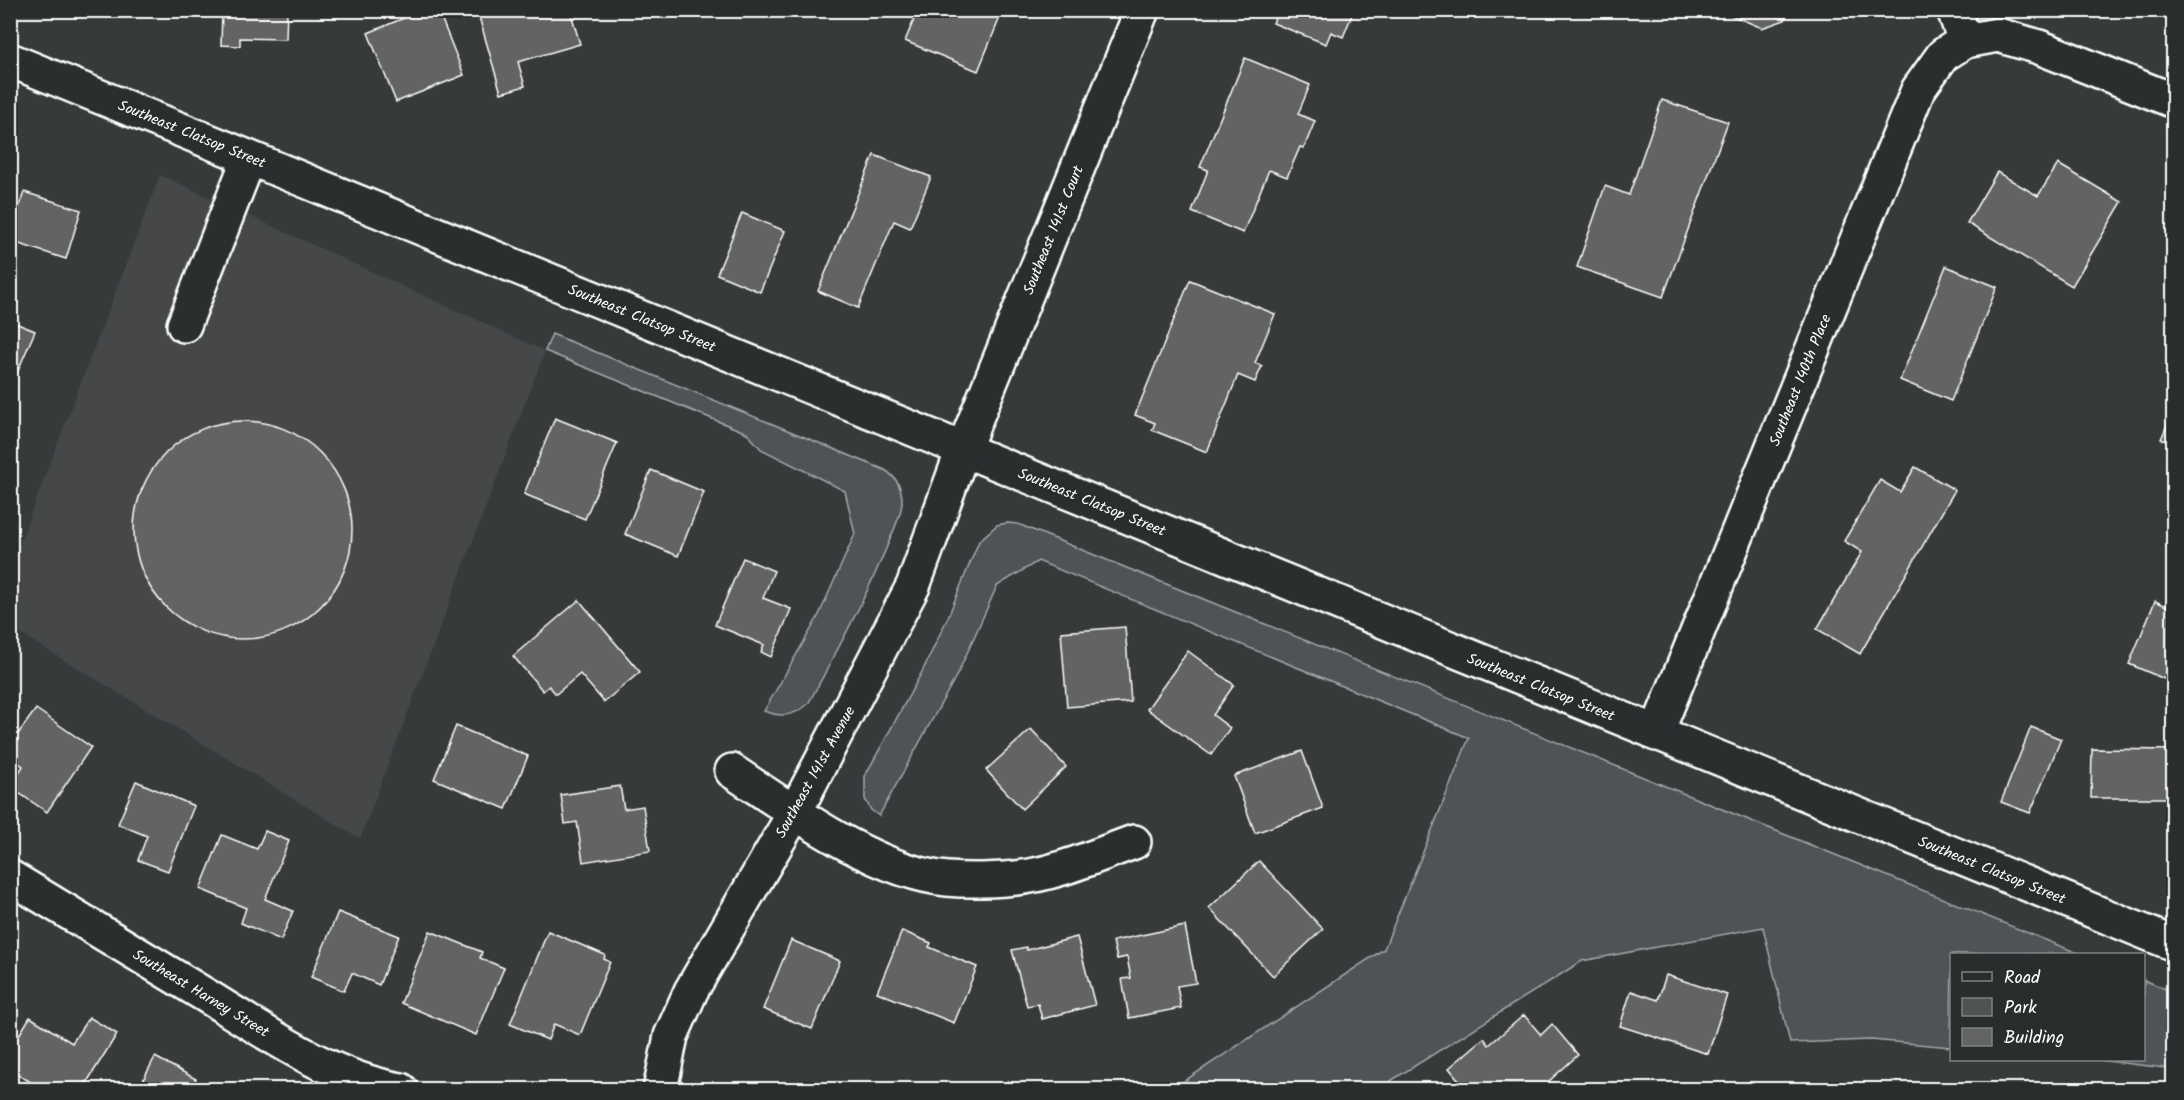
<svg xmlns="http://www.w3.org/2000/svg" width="2184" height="1100" font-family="Kalam,sans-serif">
<rect width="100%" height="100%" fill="#373a3b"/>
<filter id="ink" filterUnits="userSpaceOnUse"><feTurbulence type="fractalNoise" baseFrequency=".0167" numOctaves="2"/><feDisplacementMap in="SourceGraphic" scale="12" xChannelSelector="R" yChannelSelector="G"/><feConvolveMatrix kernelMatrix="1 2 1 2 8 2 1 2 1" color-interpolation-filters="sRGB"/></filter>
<g filter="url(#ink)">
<path fill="#444748" d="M 160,175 L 545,351 L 360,839 L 11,628 L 10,568 Z"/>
<g fill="#505354" stroke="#a8a9aa" stroke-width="1.5">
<path d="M 552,334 L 885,470 C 896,477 902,487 902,501 C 902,515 893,531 888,544 C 865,600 837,652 808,704 C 794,716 782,718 764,711 L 818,617 L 855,534 L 845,491 L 761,449 L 747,433 L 545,351 Z"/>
<path d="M 1007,523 L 1018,524 L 2080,954 L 1952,954 L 1951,1047 L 1871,1040 L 1790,1043 L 1763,927 L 1582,961 L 1378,1089 L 1172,1089 L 1384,949 L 1469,738 L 1038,561 L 997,586 L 959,671 L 879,816 L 871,810 L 865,799 L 865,776 L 923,670 L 948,617 L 979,541 L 997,525 Z"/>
<path d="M 2144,980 L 2173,992 L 2173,1069 L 2098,1060 L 2144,1060 Z"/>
</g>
<g fill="#636465" stroke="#fff" stroke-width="1.5">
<path d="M 222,10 L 287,10 L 286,39 L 240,38 L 240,46 L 221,45 Z"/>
<path d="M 438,10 L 464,75 L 396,102 L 368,33 L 404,18 L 403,10 Z"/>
<path d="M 477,10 L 570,10 L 580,44 L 518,62 L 525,86 L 501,93 Z"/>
<path d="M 918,10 L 1003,10 L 978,71 L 905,41 Z"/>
<path d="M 1278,10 L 1354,10 L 1343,37 L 1331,32 L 1326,44 L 1273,23 Z"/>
<path d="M 1719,10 L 1789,10 L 1785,20 L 1762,28 Z"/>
<path d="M 1245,58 L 1310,85 L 1298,114 L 1315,121 L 1304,148 L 1300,147 L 1287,177 L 1269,170 L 1243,233 L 1192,212 L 1208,170 L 1200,167 Z"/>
<path d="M 1662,100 L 1728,122 L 1663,297 L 1577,267 L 1605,186 L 1629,195 Z"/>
<path d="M 874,155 L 931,177 L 910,228 L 894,221 L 858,308 L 818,291 Z"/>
<path d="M 2058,164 L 2122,202 L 2072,286 L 1967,223 L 1997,172 L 2038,196 Z"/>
<path d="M 24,192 L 81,210 L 66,259 L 10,241 L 10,207 L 18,210 Z"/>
<path d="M 742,213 L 785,231 L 760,292 L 717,274 Z"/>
<path d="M 1946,266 L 1997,287 L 1951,401 L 1900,380 Z"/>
<path d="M 1190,280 L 1275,314 L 1255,363 L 1262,366 L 1255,382 L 1238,375 L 1207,452 L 1152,430 L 1155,423 L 1135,415 Z"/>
<path d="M 10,321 L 35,331 L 10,389 Z"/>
<path d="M 2174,409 L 2174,444 L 2161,439 Z"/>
<path d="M 555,418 L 617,443 L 585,519 L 524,494 Z"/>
<circle cx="243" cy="530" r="109"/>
<path d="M 1915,467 L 1955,490 L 1860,654 L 1817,629 L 1862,552 L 1844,541 L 1880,480 L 1900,492 Z"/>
<path d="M 651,470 L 704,492 L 678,556 L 625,534 Z"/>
<path d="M 743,558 L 774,571 L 763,598 L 791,609 L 771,657 L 761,652 L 764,645 L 715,625 Z"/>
<path d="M 579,600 L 640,672 L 604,702 L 580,674 L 556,694 L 549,686 L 543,691 L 513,656 Z"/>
<path d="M 2155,601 L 2171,608 L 2174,603 L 2174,683 L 2129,664 Z"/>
<path d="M 1125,627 L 1131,702 L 1067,707 L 1061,632 Z"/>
<path d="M 1188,651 L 1234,685 L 1213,715 L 1230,728 L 1211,755 L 1147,709 Z"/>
<path d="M 36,709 L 91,747 L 47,812 L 10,787 L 23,766 L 10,757 L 10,745 Z"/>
<path d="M 456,726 L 528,756 L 506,809 L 434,779 Z"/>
<path d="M 2031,727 L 2061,739 L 2030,813 L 2001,802 Z"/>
<path d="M 1031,729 L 1066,767 L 1022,809 L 986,770 Z"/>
<path d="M 2092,749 L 2174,750 L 2174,798 L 2091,798 Z"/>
<path d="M 1302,751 L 1323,808 L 1255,833 L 1234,776 Z"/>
<path d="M 136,781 L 194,806 L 168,871 L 138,860 L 147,836 L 118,824 Z"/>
<path d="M 620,786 L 624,809 L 643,806 L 650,851 L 583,862 L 577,822 L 565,824 L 561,795 Z"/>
<path d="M 265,831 L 289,841 L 265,899 L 293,911 L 281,940 L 241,923 L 246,908 L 200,889 L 222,835 L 257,849 Z"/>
<path d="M 1259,861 L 1323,929 L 1273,976 L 1209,908 Z"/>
<path d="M 338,912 L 399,936 L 379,985 L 352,973 L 344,991 L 311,977 Z"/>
<path d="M 1185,926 L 1196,983 L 1177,986 L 1181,1008 L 1129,1018 L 1122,979 L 1131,978 L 1127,957 L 1117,959 L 1113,941 Z"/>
<path d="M 430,931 L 482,952 L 480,958 L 504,968 L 476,1035 L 401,1003 Z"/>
<path d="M 548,931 L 605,955 L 604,959 L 610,962 L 580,1035 L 554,1024 L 548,1040 L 510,1024 Z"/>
<path d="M 902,931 L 931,943 L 929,947 L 977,967 L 954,1023 L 877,992 Z"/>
<path d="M 1077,937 L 1095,1005 L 1042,1019 L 1038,1004 L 1027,1006 L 1012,950 L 1026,947 L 1027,950 Z"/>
<path d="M 791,940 L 840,961 L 812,1029 L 763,1009 Z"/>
<path d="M 1666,975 L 1727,995 L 1708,1054 L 1620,1026 L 1631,991 L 1658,1000 Z"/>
<path d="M 1524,1015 L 1541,1035 L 1552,1024 L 1578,1055 L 1539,1090 L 1467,1090 L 1449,1068 L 1484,1038 L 1489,1045 Z"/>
<path d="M 30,1017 L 72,1043 L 89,1017 L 117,1034 L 82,1090 L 43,1090 L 10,1069 L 10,1050 Z"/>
<path d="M 155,1057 L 196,1079 L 190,1090 L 138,1090 Z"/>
</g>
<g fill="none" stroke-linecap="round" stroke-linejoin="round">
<defs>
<g id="minor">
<path d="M 1954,10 L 1965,41"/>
<path d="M 10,60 L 2174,944"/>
<path d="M 184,325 L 249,158"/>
<path d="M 1656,734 L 1918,90 L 1943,55 L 1965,41 L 1998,35 L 2039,47 L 2174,101"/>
<path d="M 732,771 C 791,810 875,872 947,879 C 969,881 994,880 1016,878 C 1056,874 1097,855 1134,842"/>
<path d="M 10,877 C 75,916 140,956 205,995 C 266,1032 329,1078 401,1090"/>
<path d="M 660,1090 L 671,1036 L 691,991 L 795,812 L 913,586 L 963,450 L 1142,10"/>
</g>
</defs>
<use href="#minor" stroke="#fff" stroke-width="38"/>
<use href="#minor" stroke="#2a2d2e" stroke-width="33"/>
</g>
</g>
<g text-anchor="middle" stroke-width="4.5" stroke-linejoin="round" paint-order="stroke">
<g font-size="15" fill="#fff" stroke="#2a2d2e">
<text transform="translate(192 134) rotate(22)" y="5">Southeast Clatsop Street</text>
<text transform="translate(1053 230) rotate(-68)" y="5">Southeast 141st Court</text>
<text transform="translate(642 318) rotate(22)" y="5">Southeast Clatsop Street</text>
<text transform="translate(1800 380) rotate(-68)" y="5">Southeast 140th Place</text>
<text transform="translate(1092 502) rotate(22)" y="5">Southeast Clatsop Street</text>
<text transform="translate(1541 687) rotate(22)" y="5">Southeast Clatsop Street</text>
<text transform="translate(815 772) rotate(-61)" y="5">Southeast 141st Avenue</text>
<text transform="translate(1992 870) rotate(22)" y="5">Southeast Clatsop Street</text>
<text transform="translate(201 993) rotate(31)" y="5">Southeast Harney Street</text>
</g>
</g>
<rect width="2184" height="1100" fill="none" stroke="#2a2d2e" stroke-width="36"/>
<rect x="18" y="18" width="2148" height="1064" fill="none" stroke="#fff" stroke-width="2" filter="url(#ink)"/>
<rect x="1950" y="953" width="195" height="108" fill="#2a2d2e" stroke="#7f8182" stroke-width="1.5"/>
<rect x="1962" y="972" width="30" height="9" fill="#2a2d2e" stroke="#7f8182" stroke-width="1.5"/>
<text x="2004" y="983" font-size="18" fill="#ffffff">Road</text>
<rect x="1962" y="998" width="30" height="18" fill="#505354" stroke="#7f8182" stroke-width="1.5"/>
<text x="2004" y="1013" font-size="18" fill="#ffffff">Park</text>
<rect x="1962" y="1028" width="30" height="18" fill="#636465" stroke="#7f8182" stroke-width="1.5"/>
<text x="2004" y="1043" font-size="18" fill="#ffffff">Building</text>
</svg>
